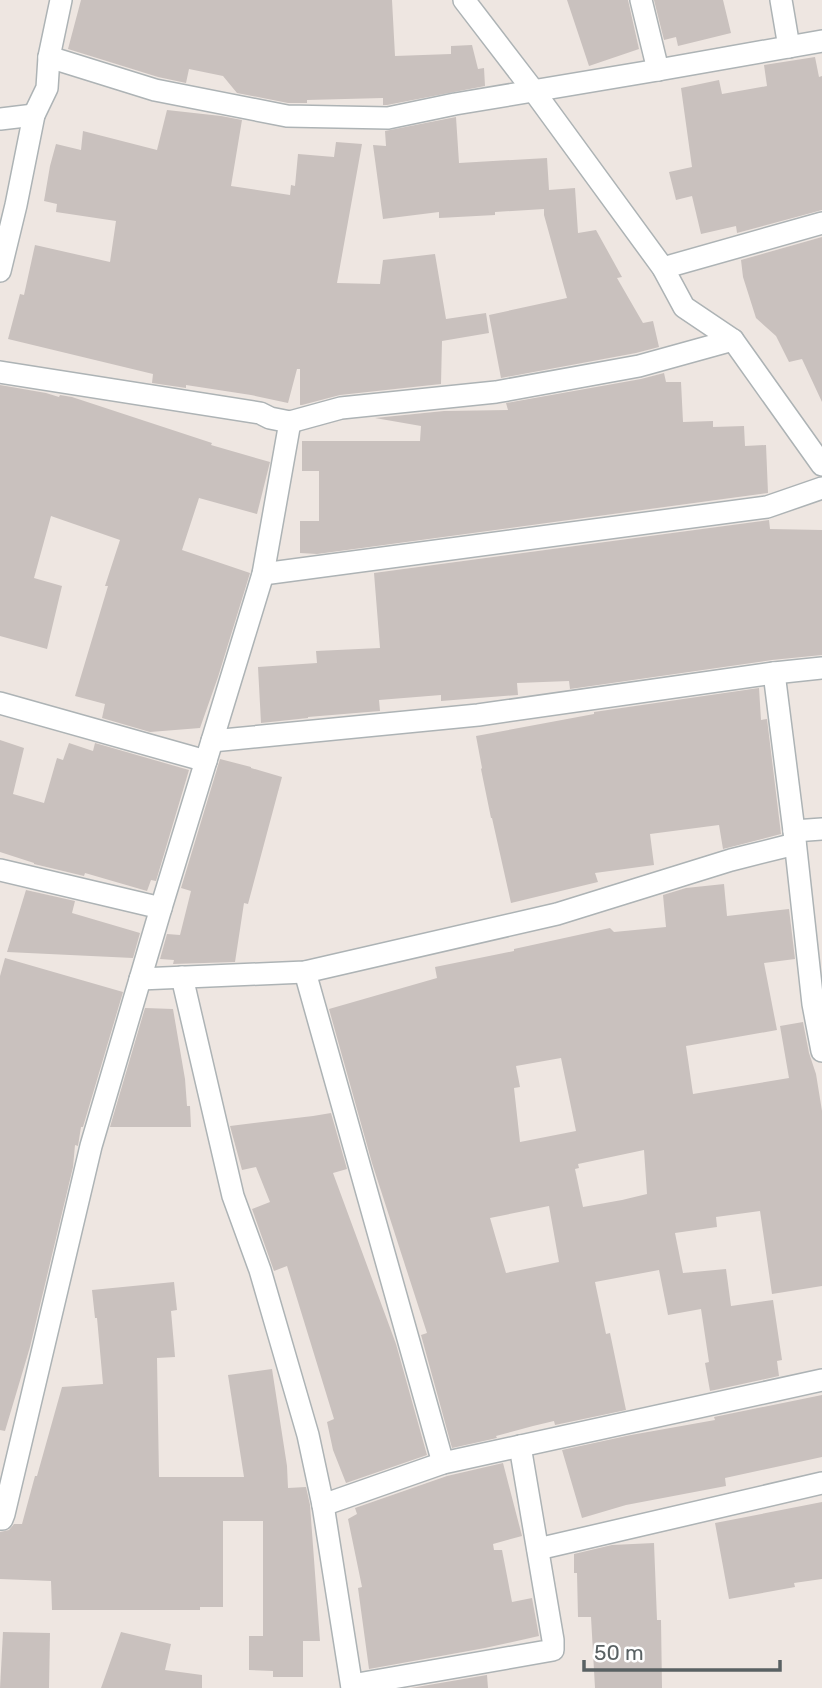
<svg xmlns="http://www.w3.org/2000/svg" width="822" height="1688" font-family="Rubik,sans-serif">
<rect width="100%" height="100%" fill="#eee6e1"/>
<g fill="#c9c1be" fill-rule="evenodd">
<path d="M 81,0 L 392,0 L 395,56 L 451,54 L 451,46 L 472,45 L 478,69 L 484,68 L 485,86 L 387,105 L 383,105 L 383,98 L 307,100 L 307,103 L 288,103 L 237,93 L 223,76 L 189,69 L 186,83 L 158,77 L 68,49 Z"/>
<path d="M 567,0 L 628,0 L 639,49 L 589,66 Z"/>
<path d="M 654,0 L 723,0 L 731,33 L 678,46 L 676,37 L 664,40 Z"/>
<path d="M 815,57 L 819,77 L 822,76 L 822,210 L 737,233 L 736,226 L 701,234 L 692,196 L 676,200 L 669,172 L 692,167 L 681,88 L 719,80 L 722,94 L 767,86 L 764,65 Z"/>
<path d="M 167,110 L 221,116 L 242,120 L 231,186 L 290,195 L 291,185 L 295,186 L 298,154 L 334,157 L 336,142 L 362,144 L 337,283 L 380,284 L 383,260 L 435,254 L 446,319 L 486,313 L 489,333 L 442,341 L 441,384 L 340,395 L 302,405 L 300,405 L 300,369 L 297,369 L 288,403 L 251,395 L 186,385 L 186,388 L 152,383 L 153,374 L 8,339 L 20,294 L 24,295 L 35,245 L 110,262 L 116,221 L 56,212 L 57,204 L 44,201 L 50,166 L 56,144 L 81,150 L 83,131 L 157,150 Z"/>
<path d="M 456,117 L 459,163 L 547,158 L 549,190 L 575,188 L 578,233 L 596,230 L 622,277 L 617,278 L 643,323 L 653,321 L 659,347 L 636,353 L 501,378 L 489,315 L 567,298 L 544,215 L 544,209 L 495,212 L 495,215 L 439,218 L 439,212 L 383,219 L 373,145 L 386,146 L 385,131 Z"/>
<path d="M 822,237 L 822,402 L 802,359 L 789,362 L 776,336 L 756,318 L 743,277 L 741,260 Z"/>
<path d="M 664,373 L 666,382 L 681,382 L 683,422 L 713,421 L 713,427 L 744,426 L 745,446 L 766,445 L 768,493 L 317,554 L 300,553 L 300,521 L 319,521 L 319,471 L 302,471 L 302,441 L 420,441 L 421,426 L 375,418 L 444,411 L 508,410 L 506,403 L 641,379 Z"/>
<path d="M 0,385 L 46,393 L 59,397 L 60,395 L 72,397 L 212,443 L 211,445 L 270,462 L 257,514 L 199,498 L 182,550 L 250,573 L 218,677 L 200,728 L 150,732 L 102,718 L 105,704 L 75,696 L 108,586 L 105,586 L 120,540 L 51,516 L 34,578 L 62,586 L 47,649 L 0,636 Z"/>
<path d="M 769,520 L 770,529 L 822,530 L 822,655 L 772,660 L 570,689 L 569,681 L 517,683 L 518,695 L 441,701 L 441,695 L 379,700 L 380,711 L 308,717 L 308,718 L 261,723 L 258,667 L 317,663 L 316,651 L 380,648 L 374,573 Z"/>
<path d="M 759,688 L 761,720 L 767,719 L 781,834 L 723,849 L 719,825 L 650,834 L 654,865 L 595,873 L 598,882 L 511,903 L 492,818 L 491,818 L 481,769 L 482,768 L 476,736 L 594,714 L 594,712 Z"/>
<path d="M 0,740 L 24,748 L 13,794 L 44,803 L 57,758 L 63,760 L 69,743 L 93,751 L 95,743 L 189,770 L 156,881 L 151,880 L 147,891 L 85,873 L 84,876 L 34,864 L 34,863 L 0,852 Z"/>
<path d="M 220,759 L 251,767 L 251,768 L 282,777 L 248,904 L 244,903 L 235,962 L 173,964 L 174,960 L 160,959 L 167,934 L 180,935 L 191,891 L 181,888 Z"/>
<path d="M 724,884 L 727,916 L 789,909 L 795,959 L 764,963 L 777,1030 L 686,1046 L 693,1094 L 789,1078 L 780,1026 L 803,1022 L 809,1053 L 816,1074 L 822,1111 L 822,1286 L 772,1294 L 760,1211 L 716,1217 L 717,1227 L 675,1233 L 683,1273 L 726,1269 L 731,1306 L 773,1300 L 782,1360 L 777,1361 L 779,1376 L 710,1391 L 705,1363 L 709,1362 L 701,1309 L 668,1315 L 659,1270 L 595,1282 L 606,1334 L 610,1333 L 626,1410 L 555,1425 L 554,1421 L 533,1426 L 496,1436 L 497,1438 L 452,1448 L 421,1335 L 427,1333 L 372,1163 L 329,1009 L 437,978 L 435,967 L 514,951 L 514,949 L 610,928 L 614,932 L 666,927 L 663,895 L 686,888 ZM 561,1058 L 576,1131 L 520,1142 L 514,1088 L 520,1087 L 516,1066 ZM 644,1150 L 647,1194 L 622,1200 L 583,1207 L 575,1169 L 579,1168 L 578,1164 ZM 549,1206 L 559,1262 L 506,1273 L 490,1218 Z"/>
<path d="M 26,890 L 75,901 L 72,913 L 140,933 L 133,958 L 7,952 Z"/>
<path d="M 5,958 L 123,992 L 83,1127 L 81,1127 L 78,1146 L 75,1145 L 73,1167 L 30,1347 L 5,1431 L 0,1430 L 0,976 Z"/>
<path d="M 145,1008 L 173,1009 L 185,1079 L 187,1106 L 190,1106 L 191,1127 L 110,1127 Z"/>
<path d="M 331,1113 L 347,1169 L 333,1173 L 396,1344 L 427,1455 L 346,1483 L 333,1450 L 327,1422 L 334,1419 L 287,1266 L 274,1271 L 252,1209 L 270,1202 L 256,1167 L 242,1170 L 230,1126 L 313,1116 Z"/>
<path d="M 174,1282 L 177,1310 L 171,1311 L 175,1357 L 157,1358 L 159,1477 L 244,1477 L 228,1375 L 272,1369 L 287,1466 L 288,1488 L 306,1487 L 310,1505 L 320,1641 L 303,1641 L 303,1677 L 273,1677 L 273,1671 L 249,1670 L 249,1636 L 263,1636 L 263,1521 L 223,1521 L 223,1607 L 200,1607 L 200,1610 L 52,1610 L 51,1581 L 0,1579 L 0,1532 L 9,1530 L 14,1524 L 22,1524 L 35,1476 L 37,1476 L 62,1387 L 103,1384 L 97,1318 L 95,1318 L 92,1290 Z"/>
<path d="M 822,1395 L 822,1457 L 725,1478 L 726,1486 L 626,1505 L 582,1518 L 562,1450 L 631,1435 L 715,1420 L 714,1417 Z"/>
<path d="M 503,1463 L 522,1536 L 493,1544 L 494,1550 L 502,1550 L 512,1602 L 532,1598 L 539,1636 L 485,1648 L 369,1669 L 358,1588 L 362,1587 L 348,1519 L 357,1514 L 355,1508 L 447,1476 Z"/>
<path d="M 822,1502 L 822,1579 L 794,1583 L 795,1587 L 729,1599 L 715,1523 Z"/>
<path d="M 654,1543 L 657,1620 L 661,1620 L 662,1688 L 595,1688 L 591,1617 L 578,1617 L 577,1573 L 574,1573 L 574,1554 L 612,1545 Z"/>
<path d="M 3,1632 L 50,1633 L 49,1688 L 0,1688 Z"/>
<path d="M 121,1632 L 171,1644 L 165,1670 L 202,1675 L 202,1688 L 101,1688 Z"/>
<path d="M 487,1675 L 488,1688 L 411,1688 Z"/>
</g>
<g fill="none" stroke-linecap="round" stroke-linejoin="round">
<defs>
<g id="minor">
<path d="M 464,0 L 533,90 L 663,268 L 684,307 L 733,340 L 822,465"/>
<path d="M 641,0 L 658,70"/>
<path d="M 781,0 L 789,47"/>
<path d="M 49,57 L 155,90 L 287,116 L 388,118 L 455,104 L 658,70 L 822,41"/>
<path d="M 0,119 L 34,115"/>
<path d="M 663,268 L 822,223"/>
<path d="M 0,271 L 16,205 L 34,115 L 47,88 L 49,57 L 61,0"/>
<path d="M 0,372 L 260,413 L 270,418 L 290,422 L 263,574 L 161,908 L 91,1146 L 4,1514 L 2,1519 L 0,1519"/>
<path d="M 290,422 L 341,408 L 496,392 L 639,366 L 733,340"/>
<path d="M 263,574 L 767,507 L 822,488"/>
<path d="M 774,673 L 794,831 L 813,1004 L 822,1051"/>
<path d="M 0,703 L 206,761"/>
<path d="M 212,741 L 478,715 L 774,673 L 822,668"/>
<path d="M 794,831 L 822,829"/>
<path d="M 0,870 L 161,908"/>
<path d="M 305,972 L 443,1463"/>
<path d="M 182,977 L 233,1196 L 260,1270 L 308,1435 L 323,1505 L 352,1688"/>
<path d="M 140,979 L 305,972 L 557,914 L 731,860 L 795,844"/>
<path d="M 323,1505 L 443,1463 L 822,1380"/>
<path d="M 538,1549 L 822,1483"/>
<path d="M 352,1685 L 553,1650 L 553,1640 L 520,1446"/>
</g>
</defs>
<use href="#minor" stroke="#adb3b5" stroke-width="24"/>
<use href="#minor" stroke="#fff" stroke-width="21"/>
</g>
<path d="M584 1660v10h196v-10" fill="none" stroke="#596163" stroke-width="3.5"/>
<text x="594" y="1660" font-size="21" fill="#596163" stroke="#ffffff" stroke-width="5" paint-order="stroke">50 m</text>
</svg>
